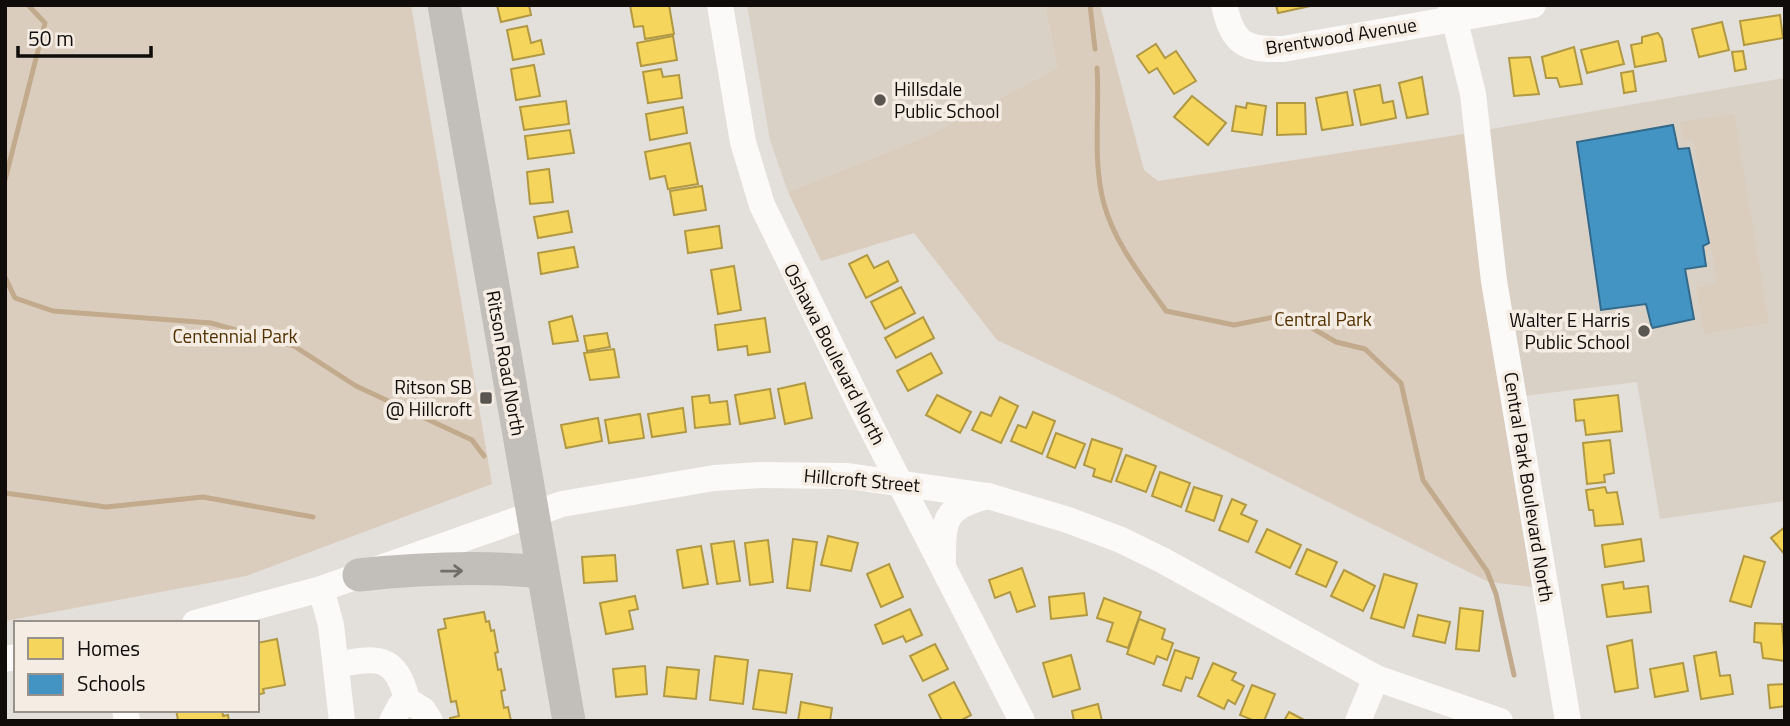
<svg xmlns="http://www.w3.org/2000/svg" width="1790" height="726" font-family="'Titillium Web',sans-serif">
<rect width="100%" height="100%" fill="#e3dfda"/>
<g fill="#dad1c6">
<path d="M 747,5 L 1045,5 L 1057,68 L 934,133 L 788,192 L 770,140 Z"/>
<path d="M 1785,78 L 1785,501 L 1660,519 L 1637,382 L 1516,397 L 1480,131 Z"/>
</g>
<g fill="#dbcdbd">
<path d="M 5,5 L 411,5 L 492,484 L 246,576 L 5,621 Z"/>
<path d="M 1045,5 L 1100,5 L 1144,170 L 1158,181 L 1464,134 L 1482,286 L 1532,587 L 1489,582 L 1113,395 L 997,340 L 914,233 L 821,261 L 788,192 L 934,133 L 1057,68 Z"/>
<path d="M 1734,114 L 1769,323 L 1704,334 L 1696,287 L 1717,283 L 1693,140 L 1683,141 L 1680,122 Z"/>
</g>
<g fill="#f6d55c" stroke="#b19943" stroke-width="2">
<path d="M 497,5 L 529,5 L 531,15 L 501,22 Z"/>
<path d="M 630,5 L 669,5 L 674,34 L 645,39 L 643,26 L 634,27 Z"/>
<path d="M 1276,5 L 1315,5 L 1278,13 Z"/>
<path d="M 1780,15 L 1783,38 L 1744,45 L 1740,21 Z"/>
<path d="M 1722,22 L 1729,50 L 1699,57 L 1692,29 Z"/>
<path d="M 527,26 L 531,43 L 541,40 L 544,54 L 513,60 L 507,30 Z"/>
<path d="M 1658,33 L 1662,39 L 1666,61 L 1635,67 L 1631,45 L 1642,43 L 1642,37 Z"/>
<path d="M 673,36 L 677,60 L 641,66 L 637,43 Z"/>
<path d="M 1618,41 L 1624,64 L 1587,73 L 1581,50 Z"/>
<path d="M 1156,44 L 1165,58 L 1176,51 L 1196,81 L 1174,94 L 1157,68 L 1149,73 L 1137,56 Z"/>
<path d="M 1574,47 L 1582,84 L 1560,87 L 1557,78 L 1546,78 L 1542,57 Z"/>
<path d="M 1743,51 L 1746,69 L 1735,71 L 1732,52 Z"/>
<path d="M 1530,57 L 1539,94 L 1514,96 L 1509,58 Z"/>
<path d="M 534,65 L 540,96 L 516,100 L 511,69 Z"/>
<path d="M 661,69 L 663,77 L 679,75 L 682,98 L 648,103 L 643,72 Z"/>
<path d="M 1633,71 L 1636,91 L 1624,93 L 1621,73 Z"/>
<path d="M 1422,77 L 1428,114 L 1407,118 L 1399,83 Z"/>
<path d="M 1380,85 L 1383,103 L 1393,101 L 1396,118 L 1361,125 L 1354,90 Z"/>
<path d="M 1347,92 L 1353,125 L 1322,130 L 1316,98 Z"/>
<path d="M 1192,96 L 1226,123 L 1208,145 L 1174,117 Z"/>
<path d="M 566,101 L 569,124 L 524,130 L 520,107 Z"/>
<path d="M 1247,103 L 1266,106 L 1262,135 L 1232,131 L 1236,106 L 1246,108 Z"/>
<path d="M 1277,103 L 1305,103 L 1306,134 L 1277,135 Z"/>
<path d="M 683,107 L 687,133 L 650,140 L 646,114 Z"/>
<path d="M 570,130 L 574,153 L 528,159 L 525,136 Z"/>
<path d="M 690,143 L 698,184 L 668,189 L 665,176 L 650,179 L 645,152 Z"/>
<path d="M 549,169 L 553,202 L 530,204 L 527,172 Z"/>
<path d="M 702,186 L 706,210 L 674,215 L 670,191 Z"/>
<path d="M 568,211 L 572,232 L 538,238 L 534,217 Z"/>
<path d="M 719,226 L 722,248 L 688,253 L 685,231 Z"/>
<path d="M 574,247 L 578,267 L 541,274 L 538,253 Z"/>
<path d="M 867,255 L 874,268 L 888,261 L 898,281 L 866,298 L 849,264 Z"/>
<path d="M 734,266 L 741,310 L 718,314 L 711,270 Z"/>
<path d="M 901,287 L 915,313 L 885,329 L 871,302 Z"/>
<path d="M 572,316 L 578,341 L 553,344 L 549,322 Z"/>
<path d="M 923,317 L 934,338 L 896,358 L 885,338 Z"/>
<path d="M 765,318 L 770,352 L 748,355 L 747,346 L 718,350 L 715,325 Z"/>
<path d="M 607,333 L 610,347 L 587,351 L 584,336 Z"/>
<path d="M 614,349 L 619,377 L 590,380 L 584,353 Z"/>
<path d="M 931,353 L 942,373 L 908,391 L 897,371 Z"/>
<path d="M 805,383 L 812,418 L 785,424 L 778,389 Z"/>
<path d="M 770,389 L 775,418 L 740,424 L 735,395 Z"/>
<path d="M 709,395 L 710,403 L 727,401 L 730,424 L 695,428 L 692,397 Z"/>
<path d="M 937,395 L 971,412 L 960,433 L 926,415 Z"/>
<path d="M 1618,395 L 1622,431 L 1586,435 L 1584,420 L 1576,421 L 1574,400 Z"/>
<path d="M 1000,397 L 1018,406 L 1001,443 L 972,430 L 981,412 L 991,416 Z"/>
<path d="M 683,408 L 686,432 L 652,437 L 648,414 Z"/>
<path d="M 1033,412 L 1055,421 L 1042,454 L 1011,441 L 1018,425 L 1026,428 Z"/>
<path d="M 640,414 L 644,438 L 609,443 L 605,420 Z"/>
<path d="M 598,418 L 602,441 L 566,448 L 561,425 Z"/>
<path d="M 1056,433 L 1085,444 L 1075,468 L 1047,457 Z"/>
<path d="M 1092,439 L 1122,449 L 1111,482 L 1093,476 L 1095,469 L 1084,465 Z"/>
<path d="M 1610,440 L 1614,473 L 1604,475 L 1605,482 L 1587,484 L 1583,443 Z"/>
<path d="M 1126,455 L 1156,466 L 1146,492 L 1116,481 Z"/>
<path d="M 1160,472 L 1190,483 L 1181,507 L 1152,496 Z"/>
<path d="M 1194,487 L 1222,496 L 1214,521 L 1186,511 Z"/>
<path d="M 1605,487 L 1607,493 L 1617,492 L 1623,524 L 1595,526 L 1593,510 L 1589,510 L 1586,490 Z"/>
<path d="M 1232,499 L 1246,505 L 1241,514 L 1257,521 L 1248,542 L 1219,530 Z"/>
<path d="M 1785,527 L 1785,555 L 1771,538 Z"/>
<path d="M 1267,529 L 1301,545 L 1290,568 L 1256,552 Z"/>
<path d="M 828,536 L 858,543 L 851,571 L 821,565 Z"/>
<path d="M 793,539 L 817,542 L 810,591 L 787,588 Z"/>
<path d="M 1641,539 L 1644,561 L 1605,567 L 1602,545 Z"/>
<path d="M 768,540 L 773,582 L 750,585 L 745,543 Z"/>
<path d="M 734,541 L 740,581 L 717,584 L 711,544 Z"/>
<path d="M 701,546 L 708,584 L 683,588 L 677,550 Z"/>
<path d="M 1307,549 L 1337,562 L 1326,587 L 1296,574 Z"/>
<path d="M 615,555 L 617,581 L 584,583 L 582,557 Z"/>
<path d="M 1744,556 L 1765,562 L 1751,607 L 1730,601 Z"/>
<path d="M 889,564 L 903,597 L 881,607 L 867,574 Z"/>
<path d="M 1022,568 L 1035,606 L 1017,612 L 1010,592 L 995,598 L 989,580 Z"/>
<path d="M 1344,570 L 1375,586 L 1363,611 L 1331,596 Z"/>
<path d="M 1384,574 L 1417,584 L 1404,628 L 1371,618 Z"/>
<path d="M 1623,582 L 1624,589 L 1648,586 L 1651,612 L 1607,617 L 1602,585 Z"/>
<path d="M 1084,593 L 1087,615 L 1051,619 L 1049,597 Z"/>
<path d="M 635,596 L 638,609 L 629,611 L 633,629 L 606,634 L 600,603 Z"/>
<path d="M 1104,598 L 1141,612 L 1128,648 L 1107,641 L 1113,623 L 1097,618 Z"/>
<path d="M 1460,608 L 1483,611 L 1479,651 L 1456,649 Z"/>
<path d="M 910,609 L 922,635 L 906,642 L 903,636 L 883,644 L 875,625 Z"/>
<path d="M 484,612 L 486,622 L 489,621 L 491,631 L 494,630 L 498,652 L 495,653 L 498,670 L 501,669 L 505,690 L 501,691 L 504,708 L 508,707 L 511,721 L 450,721 L 450,718 L 459,716 L 456,701 L 451,702 L 438,630 L 446,628 L 444,619 Z"/>
<path d="M 1418,615 L 1450,622 L 1445,643 L 1413,636 Z"/>
<path d="M 1139,619 L 1165,629 L 1162,639 L 1173,643 L 1167,660 L 1157,656 L 1154,664 L 1127,654 Z"/>
<path d="M 1755,623 L 1782,624 L 1785,661 L 1763,658 L 1761,643 L 1754,642 Z"/>
<path d="M 277,639 L 285,685 L 263,689 L 264,693 L 257,695 L 257,643 Z"/>
<path d="M 1632,640 L 1638,688 L 1615,692 L 1607,646 Z"/>
<path d="M 935,644 L 948,669 L 923,681 L 910,656 Z"/>
<path d="M 1175,650 L 1199,658 L 1192,679 L 1186,677 L 1181,691 L 1163,685 Z"/>
<path d="M 1716,652 L 1720,676 L 1730,675 L 1733,694 L 1701,699 L 1694,656 Z"/>
<path d="M 1071,655 L 1080,689 L 1053,697 L 1043,663 Z"/>
<path d="M 715,656 L 748,660 L 743,704 L 710,700 Z"/>
<path d="M 1213,663 L 1236,673 L 1232,680 L 1244,686 L 1235,704 L 1228,700 L 1224,709 L 1198,696 Z"/>
<path d="M 1683,663 L 1688,691 L 1655,697 L 1650,669 Z"/>
<path d="M 645,666 L 647,694 L 616,697 L 613,669 Z"/>
<path d="M 667,667 L 699,670 L 696,699 L 664,696 Z"/>
<path d="M 759,670 L 792,674 L 786,713 L 753,709 Z"/>
<path d="M 954,682 L 971,715 L 960,721 L 942,721 L 929,695 Z"/>
<path d="M 1785,684 L 1785,706 L 1770,708 L 1768,685 Z"/>
<path d="M 1252,685 L 1275,694 L 1264,721 L 1255,721 L 1240,715 Z"/>
<path d="M 801,702 L 832,708 L 830,721 L 798,721 Z"/>
<path d="M 1098,704 L 1102,721 L 1074,721 L 1072,711 Z"/>
<path d="M 176,710 L 222,710 L 223,716 L 228,715 L 229,721 L 175,721 L 178,720 Z"/>
<path d="M 1289,712 L 1306,721 L 1284,721 Z"/>
</g>
<path fill="#4393c3" stroke="#336a8b" stroke-width="2" d="M 1673,125 L 1678,149 L 1689,148 L 1709,243 L 1703,246 L 1706,266 L 1685,269 L 1694,319 L 1652,328 L 1646,304 L 1601,310 L 1577,142 Z"/>
<g fill="none" stroke-linecap="round" stroke-linejoin="round">
<g stroke="#c2aa8d" stroke-width="5">
<path d="M 1090,5 L 1095,49"/>
<path d="M 1097,68 C 1100,113 1092,160 1104,204 C 1115,244 1143,278 1166,311 L 1234,325 L 1280,316 L 1307,325 L 1336,342 L 1365,349 L 1401,383 L 1423,480 L 1487,571 L 1496,594 L 1514,675"/>
<path d="M 5,180 L 45,23 L 28,5"/>
<path d="M 5,277 L 15,298 L 53,311 L 211,323 L 294,346 L 356,386 L 472,440 L 484,456"/>
<path d="M 5,493 L 106,507 L 203,497 L 313,517"/>
</g>
<g stroke="#fbfaf9" stroke-width="26">
<path d="M 720,5 L 743,142 L 762,205 L 865,415 L 1022,721"/>
<path d="M 1224,5 C 1233,44 1244,50 1283,49 L 1533,5"/>
<path d="M 1451,5 L 1473,94 L 1494,281 L 1568,721"/>
<path d="M 943,560 C 943,518 945,507 988,496"/>
<path d="M 321,589 L 331,625 L 342,721"/>
<path d="M 195,623 L 321,589 L 562,504 L 714,478 L 760,475 L 848,476 L 988,496 L 1068,520 L 1121,540 L 1162,560 L 1376,678 L 1500,721"/>
<path d="M 5,659 L 16,657"/>
<path d="M 336,665 C 377,657 396,654 407,700"/>
<path d="M 407,700 L 423,710 L 430,721"/>
<path d="M 125,710 L 127,721"/>
<path d="M 392,721 L 400,706 L 407,700"/>
<path d="M 1358,721 L 1376,678"/>
</g>
<g stroke="#c2beb9" stroke-width="33">
<path d="M 444,5 L 569,721"/>
<path d="M 359,575 C 416,569 485,566 542,572"/>
</g>
</g>
<defs><path id="oneway-shaft" d="M-6 0H5M1.5-3L5.5 0L1.5 3" fill="none" stroke-width="1.6" stroke-linecap="round" stroke-linejoin="round" transform="scale(1.75)"/></defs>
<use stroke="#716e6a" href="#oneway-shaft" transform="translate(452 571) rotate(-1)"/>
<g fill="#595652" stroke="#f5ece3" stroke-width="2.5">
<circle cx="880" cy="100" r="7"/>
<circle cx="1644" cy="331" r="7"/>
<rect x="479" y="391" width="14" height="14" rx="3.5"/>
</g>
<g text-anchor="middle" stroke-width="7" stroke-linejoin="round" paint-order="stroke">
<g font-size="19" fill="#0f0c09" stroke="#f5ece3">
<text transform="translate(1341 36) rotate(-9)" y="7">Brentwood Avenue</text>
<text transform="translate(835 354) rotate(63)" y="7">Oshawa Boulevard North</text>
<text transform="translate(506 363) rotate(80)" y="7">Ritson Road North</text>
<text transform="translate(862 480) rotate(5)" y="7">Hillcroft Street</text>
<text transform="translate(1529 487) rotate(81)" y="7">Central Park Boulevard North</text>
</g>
<g font-size="19" fill="#0f0c09" stroke="#f5ece3" text-anchor="end">
<text x="894" y="96" text-anchor="start">Hillsdale<tspan x="894" dy="22">Public School</tspan></text>
<text x="1630" y="327">Walter E Harris<tspan x="1630" dy="22">Public School</tspan></text>
<text x="472" y="394">Ritson SB<tspan x="472" dy="22">@ Hillcroft</tspan></text>
</g>
<g font-size="19" fill="#523100" stroke="#f5ece3">
<text x="1323" y="326">Central Park</text>
<text x="235" y="343">Centennial Park</text>
</g>
</g>
<rect width="1790" height="726" fill="none" stroke="#0f0c09" stroke-width="14"/>
<rect x="14" y="621" width="245" height="91" fill="#f5ece3" stroke="#99928c" stroke-width="2"/>
<rect x="28" y="638" width="35" height="21" fill="#f6d55c" stroke="#99928c" stroke-width="2"/>
<text x="77" y="656" font-size="21" fill="#0f0c09">Homes</text>
<rect x="28" y="674" width="35" height="21" fill="#4393c3" stroke="#99928c" stroke-width="2"/>
<text x="77" y="691" font-size="21" fill="#0f0c09">Schools</text>
<path d="M18 46v10h133v-10" fill="none" stroke="#0f0c09" stroke-width="3.5"/>
<text x="28" y="46" font-size="21" fill="#0f0c09" stroke="#f5ece3" stroke-width="5" paint-order="stroke">50 m</text>
</svg>
